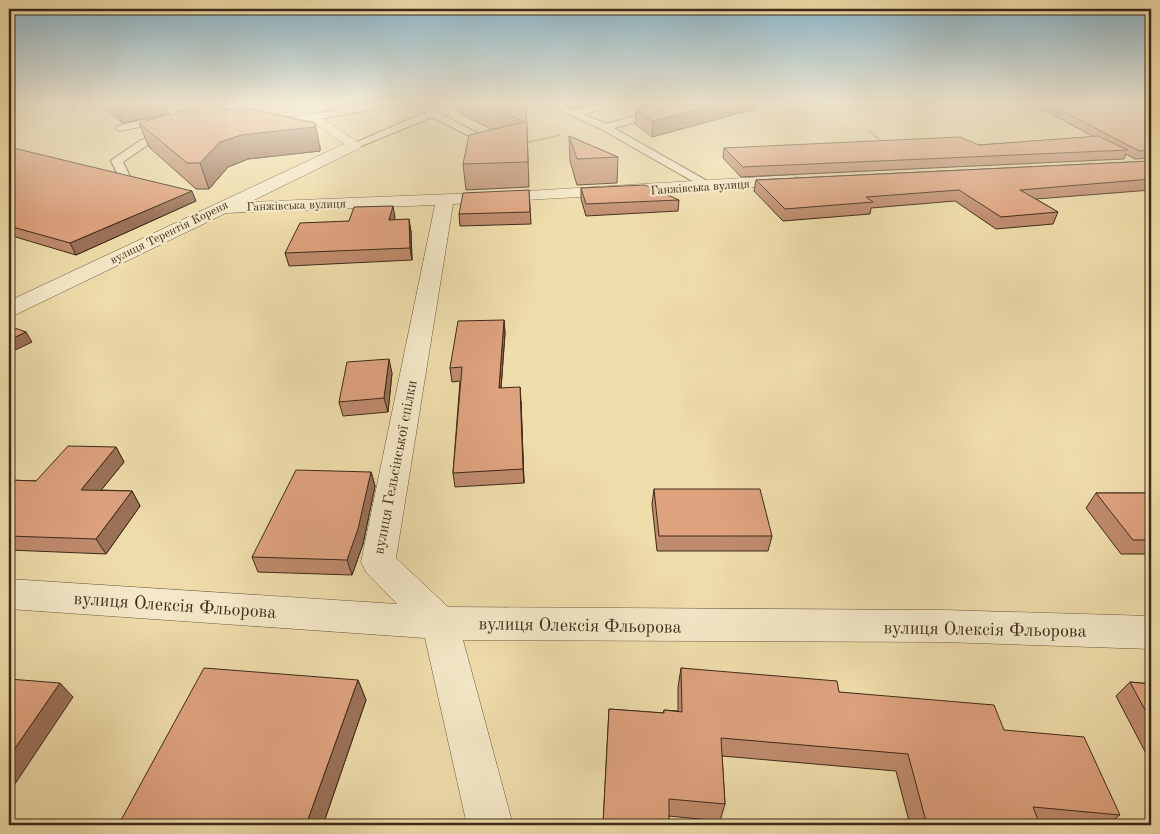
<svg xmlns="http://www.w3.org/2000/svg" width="1160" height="834" font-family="'Old Standard TT',serif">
<rect width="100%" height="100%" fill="#eedcaa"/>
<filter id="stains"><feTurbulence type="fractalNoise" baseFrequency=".004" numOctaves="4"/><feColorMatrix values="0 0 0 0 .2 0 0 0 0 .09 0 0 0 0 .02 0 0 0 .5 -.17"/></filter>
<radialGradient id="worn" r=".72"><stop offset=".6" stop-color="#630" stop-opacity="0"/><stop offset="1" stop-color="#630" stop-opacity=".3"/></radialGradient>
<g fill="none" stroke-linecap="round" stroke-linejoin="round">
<defs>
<g id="service">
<path d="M 51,102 L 64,102 L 75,107 L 70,110 Z"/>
<path d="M 242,102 L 261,102 L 196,116 L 191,113 L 196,110 Z"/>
<path d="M 381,102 L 400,102 L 395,105 L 315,120 L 310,117 L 315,114 Z"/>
<path d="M 417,102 L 427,102 L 435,111 L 502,146 L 497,149 L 493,148 L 432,117 L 359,147 L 355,148 L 350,145 L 426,112 Z"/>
<path d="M 542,102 L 554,102 L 574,110 L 610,102 L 634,102 L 659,112 L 659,116 L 614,128 L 718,187 L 716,190 L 708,190 L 601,129 ZM 624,104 L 646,113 L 606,124 L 583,114 Z"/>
<path d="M 165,116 L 170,119 L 168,121 L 120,131 L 115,128 L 120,125 Z"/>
<path d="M 172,131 L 176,132 L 176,136 L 149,144 L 123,162 L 130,176 L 124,180 L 120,179 L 111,161 L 113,159 L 141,140 Z"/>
</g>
<g id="minor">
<path d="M 186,102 L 199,102 L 216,119 L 246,124 L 315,113 L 362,145 L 360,148 L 250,202 L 528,191 L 793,175 L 801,180 L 793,185 L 453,204 L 396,558 L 448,607 L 943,610 L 1151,616 L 1151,649 L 943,642 L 463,640 L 513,825 L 467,825 L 425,638 L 9,609 L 9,579 L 397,604 L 366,572 L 361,562 L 435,205 L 226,213 L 17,314 L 9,316 L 9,301 L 344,144 L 312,121 L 246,132 L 207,125 Z"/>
<path d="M 768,102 L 824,106 L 880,102 C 863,122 792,111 769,105 Z"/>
</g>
</defs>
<use href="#service" stroke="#69563d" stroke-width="2"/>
<use href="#minor" stroke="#69563d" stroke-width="1"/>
<g stroke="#3d2a19" stroke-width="2" stroke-dasharray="0.5 1" stroke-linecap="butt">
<path d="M 869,131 L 884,143"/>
<path d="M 524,143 L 560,135"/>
</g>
<use href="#service" fill="#f4e8c8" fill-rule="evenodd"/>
<use href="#minor" fill="#f4e8c8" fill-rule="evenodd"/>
</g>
<g fill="#bf8b6d" stroke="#3d2a19">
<path d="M 98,102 L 165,102 L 169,114 L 122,123 Z"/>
<path d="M 457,102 L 526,102 L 529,187 L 466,190 L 463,164 L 493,130 L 459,113 Z"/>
<path d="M 556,102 L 600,102 L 574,108 Z"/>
<path d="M 638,102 L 755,102 L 754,109 L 652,137 L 635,124 L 636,109 L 648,106 Z"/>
<path d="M 1029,102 L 1148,102 L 1151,103 L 1151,159 L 1151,158 L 1135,159 L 1126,154 L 1124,159 L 741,177 L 723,158 L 724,148 L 979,145 L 1094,137 Z"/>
<path d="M 139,123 L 320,147 L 320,151 L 248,159 L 228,167 L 209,189 L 196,189 L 149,147 Z"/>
<path d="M 569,136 L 618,157 L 617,183 L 577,185 L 570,161 Z"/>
<path d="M 9,147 L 196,201 L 76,255 L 9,235 Z"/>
<path d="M 1151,161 L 1151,190 L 1036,199 L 1058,212 L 1053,224 L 996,229 L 955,201 L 871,208 L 870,214 L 783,221 L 754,191 L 756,180 Z"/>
<path d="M 581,188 L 679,200 L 678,211 L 586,216 L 581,199 Z"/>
<path d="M 529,190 L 531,224 L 460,226 L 459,214 Z"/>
<path d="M 395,217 L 394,220 L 411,231 L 412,260 L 289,266 L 285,253 L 349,221 Z"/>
<path d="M 504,320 L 505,333 L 501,388 L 521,401 L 524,483 L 455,487 L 453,473 L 460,381 L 452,382 L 450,368 Z"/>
<path d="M 392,373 L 388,412 L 343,416 L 339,402 Z"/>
<path d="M 116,447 L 124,462 L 101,490 L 132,491 L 140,506 L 106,554 L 9,550 L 9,480 L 36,481 Z"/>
<path d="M 371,472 L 375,486 L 363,544 L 352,575 L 258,572 L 252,557 Z"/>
<path d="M 654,489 L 772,536 L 768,551 L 657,551 L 652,504 Z"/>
<path d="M 1096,493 L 1151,493 L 1151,554 L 1121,554 L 1086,508 Z"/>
<path d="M 681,668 L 839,692 L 1004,730 L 1120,815 L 1107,825 L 910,825 L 896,771 L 722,756 L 725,804 L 720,821 L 669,816 L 669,825 L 603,825 L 609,709 L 663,713 L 664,710 L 678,711 L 678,687 Z"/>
<path d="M 358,680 L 366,700 L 323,825 L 124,825 L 120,822 Z"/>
<path d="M 1130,682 L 1151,684 L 1151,763 L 1116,696 Z"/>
</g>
<g fill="#9b7159" stroke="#3d2a19">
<path d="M 113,102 L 165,102 L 169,114 L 122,123 Z"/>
<path d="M 574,102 L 600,102 L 574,108 Z"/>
<path d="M 728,102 L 755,102 L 754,109 L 652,137 L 653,121 Z"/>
<path d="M 315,123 L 320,147 L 320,151 L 248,159 L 228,167 L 209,189 L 200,163 L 220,142 L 241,135 Z"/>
<path d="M 192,191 L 196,201 L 76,255 L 70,243 Z"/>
<path d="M 393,206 L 395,217 L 391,232 L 389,220 Z"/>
<path d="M 409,219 L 411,231 L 412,260 L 410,248 Z"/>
<path d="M 504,320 L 505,333 L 500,402 L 499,388 Z"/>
<path d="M 26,332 L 32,342 L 9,353 L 9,340 Z"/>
<path d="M 389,359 L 392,373 L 388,412 L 384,398 Z"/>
<path d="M 520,387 L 521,401 L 524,483 L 523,469 Z"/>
<path d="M 116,447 L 124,462 L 90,504 L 81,490 Z"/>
<path d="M 371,472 L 375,486 L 363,544 L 352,575 L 347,560 Z"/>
<path d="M 132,491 L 140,506 L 106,554 L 96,539 Z"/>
<path d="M 358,680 L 366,700 L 323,825 L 306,825 Z"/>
<path d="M 60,683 L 73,697 L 9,793 L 9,757 Z"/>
</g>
<g fill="#dea27f" stroke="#3d2a19">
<path d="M 479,102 L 526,102 L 528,162 L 463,164 L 469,135 L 525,122 Z"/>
<path d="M 661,102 L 728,102 L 653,121 L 636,109 L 661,103 Z"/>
<path d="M 1045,102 L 1148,102 L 1151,103 L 1151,150 L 1139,151 Z"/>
<path d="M 203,105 L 239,111 L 251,109 L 315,123 L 315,127 L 241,135 L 220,142 L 200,163 L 187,163 L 139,123 Z"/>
<path d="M 569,136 L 618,157 L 577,159 Z"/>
<path d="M 1098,136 L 1128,150 L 743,167 L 724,148 L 960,137 L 979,145 Z"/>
<path d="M 9,147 L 192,191 L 70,243 L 9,226 Z"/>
<path d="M 1151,161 L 1151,179 L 1020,190 L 1058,212 L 1001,217 L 959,190 L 866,197 L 873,202 L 785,209 L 756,180 Z"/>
<path d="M 645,185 L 679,200 L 586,204 L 581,188 Z"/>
<path d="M 529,190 L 530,212 L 459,214 L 463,193 Z"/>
<path d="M 393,206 L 389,220 L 409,219 L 410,248 L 285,253 L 300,223 L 349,221 L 354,207 Z"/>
<path d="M 504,320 L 499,388 L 520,387 L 523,469 L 453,473 L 462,367 L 450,368 L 458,321 Z"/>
<path d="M 9,326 L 26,332 L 9,340 Z"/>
<path d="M 389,359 L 384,398 L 339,402 L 347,362 Z"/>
<path d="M 68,446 L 116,447 L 81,490 L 132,491 L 96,539 L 9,536 L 9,480 L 36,481 Z"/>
<path d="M 296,470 L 371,472 L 358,529 L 347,560 L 252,557 Z"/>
<path d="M 654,489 L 760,489 L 772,536 L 659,536 Z"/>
<path d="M 1096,493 L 1151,493 L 1151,540 L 1133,540 Z"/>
<path d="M 204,668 L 358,680 L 306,825 L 157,825 L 120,822 Z"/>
<path d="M 681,668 L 837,681 L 839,692 L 994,705 L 1004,730 L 1084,737 L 1120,815 L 1033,807 L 1040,825 L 927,825 L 908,754 L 721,738 L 725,804 L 669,799 L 669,825 L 611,825 L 603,824 L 609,709 L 664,713 L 664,710 L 682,712 Z"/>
<path d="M 9,679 L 60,683 L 9,757 Z"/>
<path d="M 1130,682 L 1151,684 L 1151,721 Z"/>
</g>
<linearGradient id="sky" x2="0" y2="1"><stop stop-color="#89b7ce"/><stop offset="0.47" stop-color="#f7efd9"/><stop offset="1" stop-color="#f7efd9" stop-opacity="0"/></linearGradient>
<rect width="1160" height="219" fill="url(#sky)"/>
<g text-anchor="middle" stroke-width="4.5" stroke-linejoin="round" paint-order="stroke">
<g font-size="12" fill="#3d2a19" stroke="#f4e8c8">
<text transform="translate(700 187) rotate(-4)" y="4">Ганжівська вулиця</text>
<text transform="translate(296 205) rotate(-2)" y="4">Ганжівська вулиця</text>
<text transform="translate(169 232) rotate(-26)" y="4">вулиця Терентія Кореня</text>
</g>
<g font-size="15" fill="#3d2a19" stroke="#f4e8c8">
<text transform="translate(395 467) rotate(-79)" y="5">вулиця Гельсінської спілки</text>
</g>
<g font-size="18" fill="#3d2a19" stroke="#f4e8c8">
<text transform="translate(175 605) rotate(4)" y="6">вулиця Олексія Фльорова</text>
<text transform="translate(580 625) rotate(1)" y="6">вулиця Олексія Фльорова</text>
<text transform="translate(985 629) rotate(1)" y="6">вулиця Олексія Фльорова</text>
</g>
</g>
<rect width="1160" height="834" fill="none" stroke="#eedcaa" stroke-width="30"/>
<rect x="10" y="10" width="1140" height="814" fill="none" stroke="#3d2a19" stroke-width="2.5"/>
<rect x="15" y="15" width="1130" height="804" fill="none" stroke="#3d2a19"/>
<rect width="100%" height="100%" filter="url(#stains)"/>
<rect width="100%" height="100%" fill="url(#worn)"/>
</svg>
